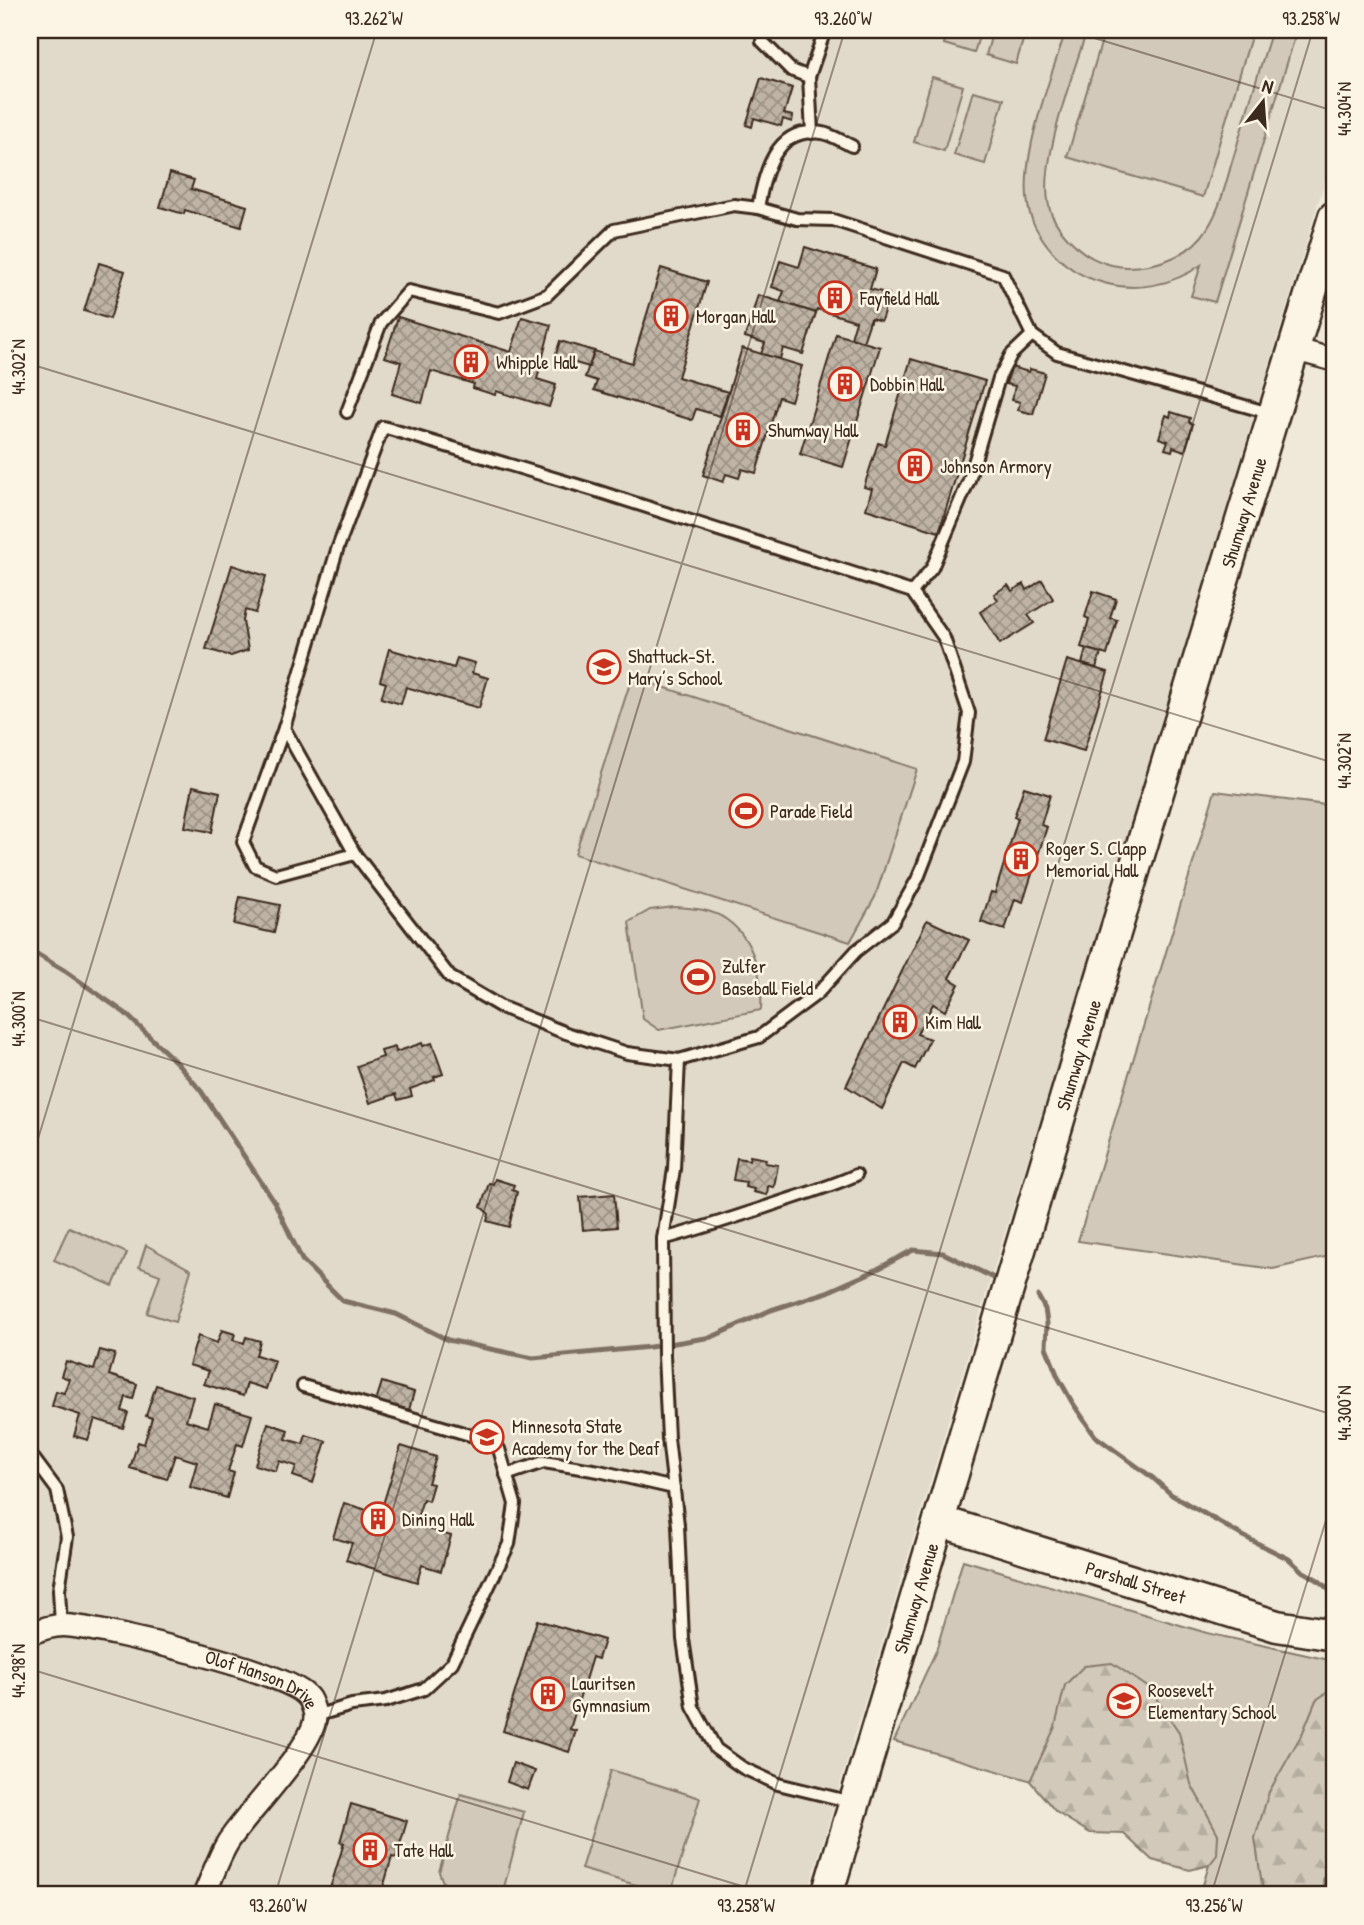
<svg xmlns="http://www.w3.org/2000/svg" width="1364" height="1925" font-family="'Patrick Hand',sans-serif">
<defs>
<pattern id="forest-firs" width="22" height="20" patternUnits="userSpaceOnUse" patternTransform="scale(1.75)"><rect width="22" height="20" fill="#d2c9ba"/><path d="M5 1l3.5 6h-7zM16 11l3.5 6h-7z" fill="#b5ad9f"/></pattern>
<pattern id="building-cross-hatch" width="8" height="8" patternUnits="userSpaceOnUse" patternTransform="scale(1.75)"><rect width="8" height="8" fill="#beb3a4"/><path d="M0 0l8 8M0 8l8-8" fill="none" stroke="#9c9285"/></pattern>
</defs>
<rect width="100%" height="100%" fill="#f0e9d9"/>
<filter id="ink" filterUnits="userSpaceOnUse"><feTurbulence type="fractalNoise" baseFrequency=".0143" numOctaves="2"/><feDisplacementMap in="SourceGraphic" scale="14" xChannelSelector="R" yChannelSelector="G"/><feConvolveMatrix kernelMatrix="1 2 1 2 8 2 1 2 1" color-interpolation-filters="sRGB"/></filter>
<g filter="url(#ink)">
<path fill="#e1d9c9" d="M 30,30 L 1334,30 L 1334,150 L 1085,976 L 991,1277 L 807,1895 L 30,1895 Z"/>
<g fill="#d2c9ba" stroke="#867a6c" stroke-width="2">
<path d="M 948,30 L 981,30 L 974,53 L 944,44 Z"/>
<path d="M 993,30 L 1026,30 L 1016,64 L 986,55 Z"/>
<path d="M 1066,30 L 1087,30 C 1074,73 1033,175 1052,215 C 1057,226 1065,236 1074,244 C 1087,258 1107,266 1126,267 C 1154,267 1184,258 1202,236 C 1221,212 1226,180 1235,152 C 1247,111 1259,70 1272,30 L 1297,30 L 1215,302 L 1191,296 L 1201,265 C 1173,285 1137,292 1104,283 C 1081,277 1061,264 1047,245 C 1042,238 1036,230 1033,222 C 1011,175 1051,78 1066,30 Z"/>
<path d="M 1105,30 L 1253,30 L 1203,197 L 1067,157 Z"/>
<path d="M 932,77 L 963,86 L 944,151 L 914,142 Z"/>
<path d="M 973,91 L 1004,99 L 985,164 L 954,155 Z"/>
<path d="M 632,677 L 917,769 L 875,897 L 850,942 L 575,854 Z"/>
<path d="M 1215,791 L 1334,806 L 1334,1255 L 1273,1269 L 1078,1241 Z"/>
<path d="M 674,907 C 692,908 712,909 727,920 C 755,940 763,979 761,1010 L 659,1030 L 643,1019 L 629,922 L 650,910 Z"/>
<path d="M 69,1227 L 127,1253 L 113,1286 L 54,1260 Z"/>
<path d="M 146,1245 L 191,1270 L 175,1322 L 147,1313 L 160,1275 L 139,1267 Z"/>
<path d="M 963,1560 L 1207,1633 L 1334,1661 L 1334,1895 L 1200,1895 L 1218,1835 L 894,1741 L 936,1651 Z"/>
<path d="M 611,1770 L 700,1798 L 670,1895 L 581,1869 Z"/>
<path d="M 461,1794 L 524,1812 L 503,1891 L 482,1886 L 470,1895 L 446,1890 L 439,1872 Z"/>
</g>
<g fill="url(#forest-firs)" stroke="#867a6c" stroke-width="2">
<path d="M 1112,1663 L 1149,1688 L 1179,1732 L 1191,1784 L 1218,1834 L 1217,1855 L 1209,1865 L 1190,1870 L 1152,1860 L 1124,1834 L 1090,1833 L 1056,1812 L 1030,1781 L 1055,1727 L 1065,1685 L 1084,1666 Z"/>
<path d="M 1334,1688 L 1334,1851 L 1323,1880 L 1325,1895 L 1267,1895 L 1262,1885 L 1255,1838 L 1269,1792 L 1303,1732 L 1316,1700 Z"/>
</g>
<g fill="none" stroke-linecap="round" stroke-linejoin="round">
<g stroke="#7e7163" stroke-width="5">
<path d="M 30,950 L 65,971 L 125,1013 L 179,1065 L 201,1091 L 275,1203 L 302,1260 L 343,1301 L 396,1314 L 448,1340 L 533,1358 L 650,1347 L 712,1337 L 771,1310 L 827,1292 L 872,1272 L 913,1250 L 943,1253 L 994,1278"/>
<path d="M 1038,1296 L 1045,1309 L 1047,1323 L 1046,1347 L 1058,1377 L 1072,1402 L 1095,1436 L 1153,1478 L 1172,1495 L 1243,1536 L 1289,1559 L 1302,1571 L 1318,1580 L 1334,1594"/>
</g>
</g>
<g fill="url(#building-cross-hatch)" stroke="#3b2a1e" stroke-width="2">
<path d="M 761,78 L 792,88 L 784,114 L 793,116 L 792,122 L 783,119 L 781,126 L 754,118 L 752,127 L 746,125 Z"/>
<path d="M 170,173 L 194,180 L 191,189 L 247,206 L 241,227 L 185,210 L 184,214 L 160,207 Z"/>
<path d="M 805,247 L 876,269 L 870,289 L 889,294 L 881,321 L 871,318 L 863,342 L 851,338 L 856,321 L 817,309 L 816,313 L 780,302 L 784,291 L 772,287 L 780,261 L 799,267 Z"/>
<path d="M 99,263 L 125,271 L 110,319 L 84,311 Z"/>
<path d="M 661,268 L 707,282 L 678,377 L 728,392 L 720,416 L 696,409 L 692,420 L 594,390 L 597,381 L 585,377 L 594,351 L 632,363 Z"/>
<path d="M 758,295 L 816,313 L 803,354 L 783,348 L 780,359 L 761,354 L 765,343 L 745,337 Z"/>
<path d="M 398,317 L 511,352 L 522,317 L 551,325 L 537,379 L 556,385 L 549,407 L 496,391 L 495,395 L 473,388 L 474,384 L 431,371 L 422,403 L 392,394 L 401,362 L 385,357 Z"/>
<path d="M 836,334 L 880,347 L 843,467 L 800,454 Z"/>
<path d="M 560,341 L 594,351 L 589,367 L 555,357 Z"/>
<path d="M 742,348 L 802,366 L 791,401 L 779,397 L 756,473 L 742,469 L 739,478 L 726,474 L 723,482 L 703,475 Z"/>
<path d="M 911,359 L 985,381 L 939,532 L 866,509 L 872,489 L 864,487 L 878,443 L 885,445 Z"/>
<path d="M 1011,367 L 1029,372 L 1030,369 L 1045,373 L 1033,414 L 1018,410 L 1020,402 L 1012,400 L 1015,386 L 1006,384 Z"/>
<path d="M 1171,412 L 1190,418 L 1189,422 L 1193,424 L 1185,451 L 1173,447 L 1172,451 L 1165,449 L 1168,441 L 1159,438 L 1166,415 L 1170,417 Z"/>
<path d="M 232,565 L 266,576 L 255,613 L 245,610 L 243,621 L 248,650 L 231,656 L 206,649 Z"/>
<path d="M 1042,580 L 1053,599 L 1028,615 L 1034,623 L 1000,644 L 980,612 L 998,600 L 994,594 L 1008,585 L 1012,591 L 1024,584 L 1027,590 Z"/>
<path d="M 1093,591 L 1116,599 L 1110,618 L 1117,620 L 1107,655 L 1081,647 L 1089,619 L 1085,617 Z"/>
<path d="M 389,649 L 454,668 L 457,658 L 475,663 L 472,673 L 488,678 L 479,708 L 406,687 L 401,704 L 381,698 L 386,683 L 380,681 Z"/>
<path d="M 1086,649 L 1101,653 L 1096,668 L 1082,664 Z"/>
<path d="M 1067,660 L 1108,672 L 1084,751 L 1043,739 Z"/>
<path d="M 193,786 L 220,792 L 212,832 L 185,827 Z"/>
<path d="M 1024,787 L 1050,795 L 1041,825 L 1047,827 L 1023,902 L 1015,899 L 1005,930 L 981,922 L 991,892 L 995,893 L 1018,818 L 1014,817 Z"/>
<path d="M 240,897 L 280,905 L 274,933 L 234,924 Z"/>
<path d="M 927,920 L 969,940 L 949,978 L 959,984 L 945,1011 L 933,1004 L 917,1034 L 930,1039 L 915,1069 L 904,1063 L 882,1109 L 846,1086 Z"/>
<path d="M 422,1043 L 423,1046 L 432,1043 L 443,1074 L 434,1077 L 435,1080 L 410,1089 L 412,1096 L 398,1100 L 396,1094 L 370,1103 L 357,1066 L 383,1057 L 381,1051 L 395,1047 L 396,1052 Z"/>
<path d="M 750,1156 L 766,1159 L 765,1163 L 778,1165 L 774,1187 L 768,1186 L 767,1195 L 753,1192 L 754,1189 L 745,1187 L 746,1182 L 733,1180 L 737,1158 L 749,1160 Z"/>
<path d="M 495,1179 L 514,1185 L 512,1190 L 517,1192 L 509,1227 L 487,1221 L 489,1214 L 481,1207 L 489,1183 L 493,1184 Z"/>
<path d="M 614,1194 L 617,1227 L 583,1230 L 580,1197 Z"/>
<path d="M 222,1330 L 235,1334 L 233,1340 L 244,1343 L 246,1337 L 260,1341 L 256,1355 L 275,1361 L 266,1389 L 247,1383 L 243,1396 L 227,1391 L 204,1384 L 209,1371 L 189,1365 L 198,1336 L 217,1343 Z"/>
<path d="M 100,1350 L 115,1354 L 109,1375 L 137,1384 L 133,1399 L 126,1397 L 122,1411 L 128,1413 L 123,1428 L 95,1419 L 88,1440 L 74,1436 L 80,1415 L 52,1406 L 56,1391 L 64,1393 L 69,1379 L 61,1376 L 66,1361 L 94,1370 Z"/>
<path d="M 382,1382 L 414,1392 L 409,1410 L 376,1401 Z"/>
<path d="M 156,1385 L 193,1397 L 186,1420 L 208,1427 L 215,1404 L 252,1415 L 243,1446 L 237,1444 L 228,1471 L 234,1473 L 227,1498 L 190,1487 L 197,1462 L 175,1455 L 167,1479 L 130,1468 L 138,1442 L 144,1444 L 152,1418 L 146,1416 Z"/>
<path d="M 268,1423 L 288,1430 L 286,1439 L 303,1444 L 306,1435 L 326,1441 L 313,1483 L 293,1476 L 296,1466 L 279,1461 L 276,1471 L 255,1465 Z"/>
<path d="M 401,1446 L 436,1457 L 428,1483 L 433,1484 L 428,1501 L 423,1499 L 415,1525 L 451,1536 L 441,1571 L 422,1565 L 417,1582 L 346,1560 L 352,1543 L 333,1538 L 344,1503 L 380,1514 Z"/>
<path d="M 537,1620 L 604,1640 L 598,1659 L 592,1657 L 570,1729 L 576,1731 L 569,1752 L 503,1731 Z"/>
<path d="M 513,1763 L 535,1771 L 528,1790 L 507,1782 Z"/>
<path d="M 351,1804 L 407,1821 L 396,1858 L 392,1857 L 381,1895 L 328,1895 L 344,1843 L 340,1842 Z"/>
</g>
<g fill="none" stroke-linecap="round" stroke-linejoin="round">
<defs>
<g id="lane">
<path d="M 766,30 L 762,41 L 791,70 L 809,77"/>
<path d="M 812,133 L 809,77 L 825,30"/>
<path d="M 758,208 C 764,174 775,125 822,133 C 831,134 843,142 852,146"/>
<path d="M 347,412 L 381,323 L 409,291 L 499,313 L 547,295 L 614,230 L 734,205 L 758,208 L 797,219 L 833,220 L 1003,275 L 1032,335 L 1057,353 L 1273,414"/>
<path d="M 383,427 L 597,491 L 912,592 L 944,638 L 969,713 L 963,762 L 918,878 L 893,922 L 856,951 L 818,993 L 759,1037 L 679,1060 L 627,1053 L 563,1032 L 501,1007 L 450,977 L 355,854 L 284,728 L 337,550 Z"/>
<path d="M 912,592 L 932,568 L 969,480 L 999,378 L 1011,355 L 1032,335"/>
<path d="M 284,728 L 243,842 L 255,866 L 276,875 L 355,854"/>
<path d="M 679,1060 L 674,1169 L 663,1239 L 664,1355 L 668,1438 L 678,1525 L 683,1639 L 693,1707 L 716,1749 L 743,1768 L 778,1784 L 852,1802"/>
<path d="M 663,1239 C 697,1230 729,1219 763,1208 C 794,1197 825,1189 856,1175"/>
<path d="M 303,1386 L 477,1437 L 499,1449 L 515,1504 L 509,1544 L 452,1663 L 424,1689 L 386,1701 L 352,1705 L 315,1716"/>
<path d="M 30,1458 L 34,1459 L 57,1490 L 67,1537 L 59,1590 L 61,1625"/>
<path d="M 506,1475 L 544,1462 L 599,1471 L 674,1488"/>
</g>
<g id="street">
<path d="M 1293,349 L 1334,360"/>
<path id="s1" d="M 30,1634 C 43,1628 56,1624 71,1626 C 108,1630 289,1671 308,1697 C 311,1700 315,1712 315,1717 C 315,1745 246,1814 228,1842 C 218,1858 212,1878 204,1895"/>
</g>
<g id="secondary">
<path id="s2" d="M 939,1521 L 1277,1626 L 1334,1635"/>
<path id="s3" d="M 827,1895 L 1101,979 L 1334,217"/>
</g>
</defs>
<use href="#lane" stroke="#3b2a1e" stroke-width="16"/>
<use href="#street" stroke="#3b2a1e" stroke-width="26"/>
<use href="#secondary" stroke="#3b2a1e" stroke-width="35"/>
<use href="#lane" stroke="#fcf5e5" stroke-width="10"/>
<use href="#street" stroke="#fcf5e5" stroke-width="21"/>
<use href="#secondary" stroke="#fcf5e5" stroke-width="30"/>
</g>
</g>
<path fill="none" stroke="#3b2a1e" stroke-width="2" stroke-opacity="0.45" d="M 1068,30 L 1334,111M 30,364 L 1334,763M 30,1017 L 1334,1415M 30,1165 L 377,30M 30,1669 L 771,1895M 275,1895 L 845,30M 743,1895 L 1313,30M 1211,1895 L 1334,1494"/>
<defs>
<symbol id="building-ring" viewBox="-11 -11 22 22"><circle r="9.5" fill="#fcf5e5" stroke="#c8321e" stroke-width="1.5"/><path d="M-4-6H4V6H1V3H-1V6H-4ZM-2.5-4.3h1.7v1.8h-1.7ZM.8-4.3h1.7v1.8H.8ZM-2.5-1h1.7V.8h-1.7ZM.8-1h1.7V.8H.8Z" fill="#c8321e"/></symbol>
<symbol id="school-ring" viewBox="-11 -11 22 22"><circle r="9.5" fill="#fcf5e5" stroke="#c8321e" stroke-width="1.5"/><path d="M0-5L7-2L0 1L-7-2ZM-4 1L0 2.5L4 1V4Q0 6-4 4Z" fill="#c8321e"/></symbol>
<symbol id="stadium-ring" viewBox="-11 -11 22 22"><circle r="9.5" fill="#fcf5e5" stroke="#c8321e" stroke-width="1.5"/><path d="M0-5a6.5 5 0 1 0 0 10a6.5 5 0 1 0 0-10ZM-3.5-1.8h7v3.6h-7Z" fill="#c8321e"/></symbol>
</defs>
<g fill-rule="evenodd">
<use href="#building-ring" x="816" y="279" width="38" height="38"/>
<use href="#building-ring" x="652" y="297" width="38" height="38"/>
<use href="#building-ring" x="452" y="343" width="38" height="38"/>
<use href="#building-ring" x="826" y="365" width="38" height="38"/>
<use href="#building-ring" x="724" y="411" width="38" height="38"/>
<use href="#building-ring" x="896" y="447" width="38" height="38"/>
<use href="#school-ring" x="585" y="648" width="38" height="38"/>
<use href="#stadium-ring" x="727" y="792" width="38" height="38"/>
<use href="#building-ring" x="1002" y="840" width="38" height="38"/>
<use href="#stadium-ring" x="679" y="958" width="38" height="38"/>
<use href="#building-ring" x="881" y="1003" width="38" height="38"/>
<use href="#school-ring" x="468" y="1418" width="38" height="38"/>
<use href="#building-ring" x="359" y="1500" width="38" height="38"/>
<use href="#building-ring" x="529" y="1675" width="38" height="38"/>
<use href="#school-ring" x="1105" y="1682" width="38" height="38"/>
<use href="#building-ring" x="351" y="1831" width="38" height="38"/>
</g>
<g text-anchor="middle" stroke-width="5" stroke-linejoin="round" paint-order="stroke">
<g font-size="19" fill="#3b2a1e" stroke="#fcf5e5" text-anchor="start">
<text x="860" y="305">Fayfield Hall</text>
<text x="696" y="323">Morgan Hall</text>
<text x="496" y="369">Whipple Hall</text>
<text x="870" y="391">Dobbin Hall</text>
<text x="768" y="437">Shumway Hall</text>
<text x="940" y="473">Johnson Armory</text>
<text x="628" y="663">Shattuck-St.<tspan x="628" dy="22">Mary’s School</tspan></text>
<text x="770" y="818">Parade Field</text>
<text x="1046" y="855">Roger S. Clapp<tspan x="1046" dy="22">Memorial Hall</tspan></text>
<text x="722" y="973">Zulfer<tspan x="722" dy="22">Baseball Field</tspan></text>
<text x="925" y="1029">Kim Hall</text>
<text x="512" y="1433">Minnesota State<tspan x="512" dy="22">Academy for the Deaf</tspan></text>
<text x="402" y="1526">Dining Hall</text>
<text x="572" y="1690">Lauritsen<tspan x="572" dy="22">Gymnasium</tspan></text>
<text x="1148" y="1697">Roosevelt<tspan x="1148" dy="22">Elementary School</tspan></text>
<text x="394" y="1857">Tate Hall</text>
</g>
<g font-size="19" fill="#3b2a1e" stroke="#fcf5e5">
<text dy="7" stroke="none"><textPath href="#s3" startOffset="1444">Shumway Avenue</textPath></text>
<text dy="7" stroke="none"><textPath href="#s3" startOffset="877">Shumway Avenue</textPath></text>
<text dy="7" stroke="none"><textPath href="#s2" startOffset="206">Parshall Street</textPath></text>
<text dy="7" stroke="none"><textPath href="#s3" startOffset="310">Shumway Avenue</textPath></text>
<text dy="7" stroke="none"><textPath href="#s1" startOffset="242">Olof Hanson Drive</textPath></text>
</g>
</g>
<rect width="1364" height="1925" fill="none" stroke="#fcf5e5" stroke-width="77"/>
<g transform="translate(1263 102) rotate(17)" stroke="#fcf5e5" stroke-width="5" paint-order="stroke">
<path d="M0-5L12 26L0 18L-12 26Z" fill="#3b2a1e"/>
<text y="-10" font-size="19" font-weight="bold" text-anchor="middle" fill="#3b2a1e">N</text>
</g>
<rect x="38" y="38" width="1288" height="1848" fill="none" stroke="#3b2a1e" stroke-width="2.5"/>
<g font-size="18" text-anchor="middle" fill="#3b2a1e">
<text x="374" y="25">93.262°W</text>
<text x="843" y="25">93.260°W</text>
<text x="1311" y="25">93.258°W</text>
<text transform="translate(1345 109) rotate(-90)" y="6">44.304°N</text>
<text transform="translate(19 367) rotate(-90)" y="6">44.302°N</text>
<text transform="translate(1345 761) rotate(-90)" y="6">44.302°N</text>
<text transform="translate(19 1019) rotate(-90)" y="6">44.300°N</text>
<text transform="translate(1345 1413) rotate(-90)" y="6">44.300°N</text>
<text transform="translate(19 1671) rotate(-90)" y="6">44.298°N</text>
<text x="278" y="1912">93.260°W</text>
<text x="746" y="1912">93.258°W</text>
<text x="1214" y="1912">93.256°W</text>
</g>
</svg>
